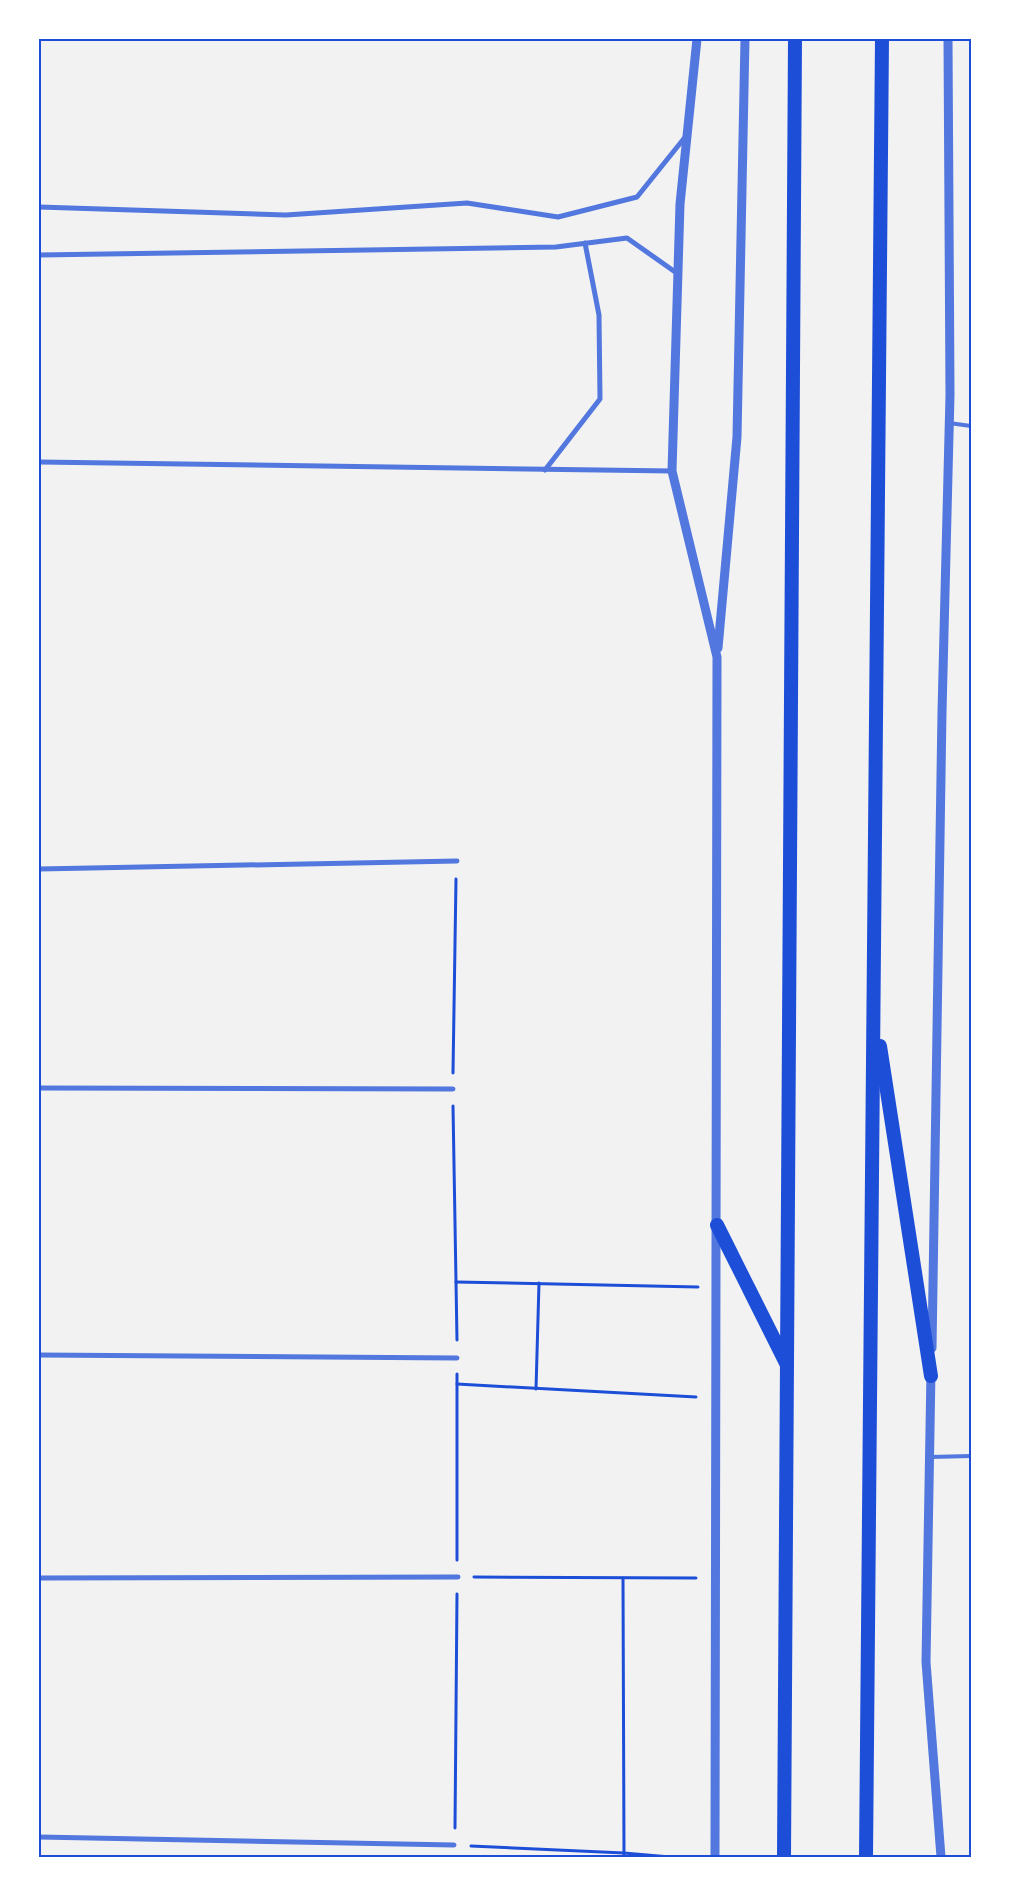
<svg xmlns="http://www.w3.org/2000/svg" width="1010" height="1896" font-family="'Alegreya Sans',sans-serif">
<rect width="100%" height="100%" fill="#f2f2f2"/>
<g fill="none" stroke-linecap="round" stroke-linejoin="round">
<g stroke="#1d4ed8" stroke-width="3">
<path d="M 453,1073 L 456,879"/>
<path d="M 453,1106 L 457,1340"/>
<path d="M 456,1282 L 698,1287"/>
<path d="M 457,1374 L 457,1560"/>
<path d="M 457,1384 L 696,1397"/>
<path d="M 536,1389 L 539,1283"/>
<path d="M 474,1577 L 696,1578"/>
<path d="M 623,1578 L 624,1857"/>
<path d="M 455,1828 L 457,1594"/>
<path d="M 471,1846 L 624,1853 L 670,1857"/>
</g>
<g stroke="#5277de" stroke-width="4">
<path d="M 949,423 L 971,426"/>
<path d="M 930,1457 L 971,1456"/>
</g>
<g stroke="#5277de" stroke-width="5">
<path d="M 39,207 L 286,215 L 467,203 L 558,217 L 637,197 L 686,136"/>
<path d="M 39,255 L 556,247 L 627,238 L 678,274"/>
<path d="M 39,462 L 672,471"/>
<path d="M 545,470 L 600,399 L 599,315 L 585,243"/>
<path d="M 39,869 L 457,861"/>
<path d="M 39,1088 L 453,1089"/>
<path d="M 39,1355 L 457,1358"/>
<path d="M 39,1578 L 458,1577"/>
<path d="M 39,1837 L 454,1845"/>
</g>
<g stroke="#5277de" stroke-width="9">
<path d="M 697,39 L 680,204 L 672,471 L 717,657 L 715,1857"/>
<path d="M 718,648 L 737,437 L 745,39"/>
<path d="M 932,1348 L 942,712 L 950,395 L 948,39"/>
<path d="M 931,1371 L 926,1662 L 941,1857"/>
</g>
<g stroke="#1d4ed8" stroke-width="14">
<path d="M 880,1046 L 931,1376"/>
<path d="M 717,1225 L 787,1365"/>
<path d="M 784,1857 L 795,39"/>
<path d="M 866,1857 L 882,39"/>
</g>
</g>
<rect width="1010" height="1896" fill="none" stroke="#ffffff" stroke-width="80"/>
<rect x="40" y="40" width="930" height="1816" fill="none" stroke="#1d4ed8" stroke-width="2"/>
</svg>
